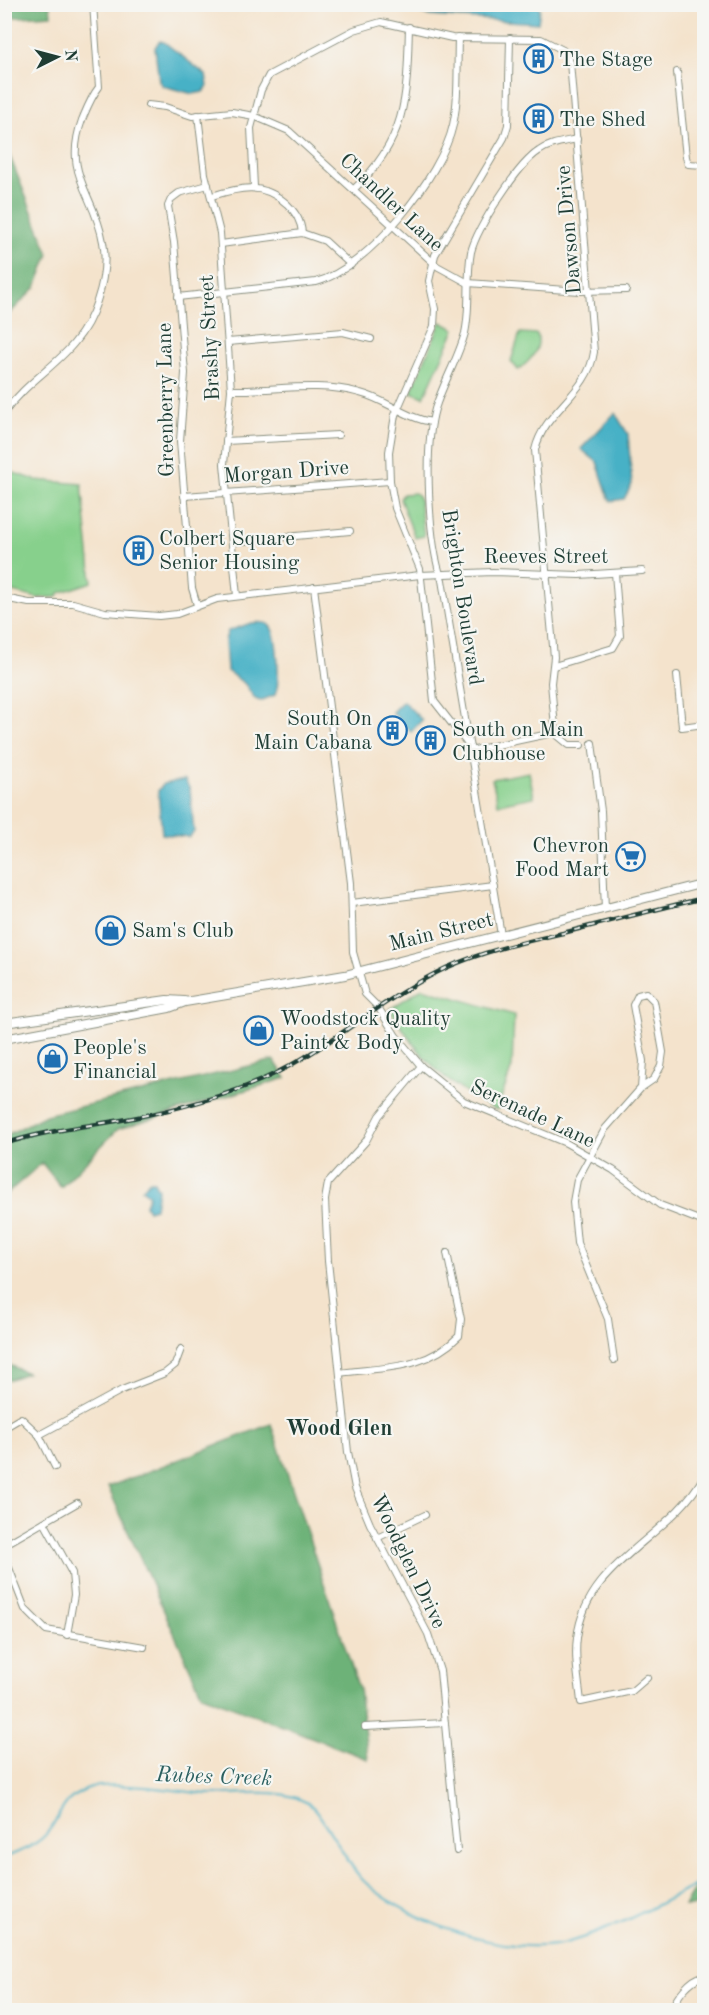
<svg xmlns="http://www.w3.org/2000/svg" width="709" height="2015" font-family="'Old Standard TT',serif">
<rect width="100%" height="100%" fill="#f6f6f2"/>
<filter id="ink" filterUnits="userSpaceOnUse"><feTurbulence type="fractalNoise" baseFrequency=".0167" numOctaves="2"/><feDisplacementMap in="SourceGraphic" scale="12" xChannelSelector="R" yChannelSelector="G"/><feConvolveMatrix kernelMatrix="1 2 1 2 8 2 1 2 1" color-interpolation-filters="sRGB"/></filter>
<filter id="wash" filterUnits="userSpaceOnUse"><feTurbulence type="fractalNoise" baseFrequency=".008" numOctaves="4" result="noise"/><feDisplacementMap in="SourceGraphic" scale="24" xChannelSelector="R" yChannelSelector="G"/><feGaussianBlur stdDeviation="1.35" result="paint"/><feColorMatrix in="noise" values="0 0 0 0 0 0 0 0 0 0 0 0 0 0 0 0 0 1.4 0 .05"/><feComposite in="paint" operator="in"/></filter>
<g filter="url(#wash)">
<rect width="100%" height="100%" fill="#f4e3cc"/>
<g fill="#87d08c" stroke="#538660" stroke-width="1.5">
<path d="M 441,322 L 455,329 L 424,397 L 411,392 Z"/>
<path d="M 520,333 L 537,334 C 542,349 529,362 518,370 L 511,361 Z"/>
<path d="M 5,470 L 36,480 L 82,484 L 92,582 L 59,593 L 58,597 L 37,598 L 5,590 Z"/>
<path d="M 415,493 L 419,497 L 424,536 L 415,538 L 400,499 L 403,494 Z"/>
<path d="M 529,772 L 534,797 L 498,804 L 492,779 Z"/>
<path d="M 422,988 L 514,1015 L 512,1067 L 497,1110 C 447,1087 418,1056 390,1009 Z"/>
</g>
<g fill="#6db278" stroke="#467856" stroke-width="1.5">
<path d="M 5,4 L 50,5 L 51,15 L 5,18 Z"/>
<path d="M 4,142 L 49,254 L 36,287 L 5,318 Z"/>
<path d="M 274,1060 L 286,1078 L 118,1129 L 61,1187 L 42,1163 L 5,1195 L 5,1136 L 46,1115 Z"/>
<path d="M 5,1363 L 27,1373 L 5,1381 Z"/>
<path d="M 271,1424 L 359,1689 L 368,1759 L 202,1695 L 108,1487 Z"/>
<path d="M 704,1873 L 704,1906 L 684,1906 Z"/>
</g>
<g fill="#47b1c6" stroke="#33777d" stroke-width="1.5">
<path d="M 536,4 L 540,8 L 538,23 L 431,16 L 401,7 L 382,5 Z"/>
<path d="M 159,41 L 164,42 L 206,75 L 208,86 L 203,92 L 193,94 L 163,86 L 159,81 L 155,48 Z"/>
<path d="M 615,413 L 628,434 L 632,484 L 624,499 L 610,501 L 597,462 L 581,449 Z"/>
<path d="M 251,623 C 256,623 265,621 269,625 C 279,633 280,684 275,695 L 260,701 L 255,699 L 245,684 L 227,671 L 225,640 L 228,631 Z"/>
<path d="M 403,701 L 422,720 L 411,732 L 392,712 Z"/>
<path d="M 185,780 L 190,790 L 194,832 L 189,837 L 162,834 L 158,791 L 163,784 Z"/>
<path d="M 150,1181 L 154,1181 L 158,1189 L 155,1208 L 148,1210 L 145,1205 L 149,1195 L 142,1189 Z"/>
</g>
<g fill="none" stroke-linecap="round" stroke-linejoin="round">
<path stroke="#47b1c6" stroke-width="2" d="M 4,1858 C 18,1852 38,1845 47,1833 C 65,1810 60,1798 94,1787 C 111,1782 177,1790 197,1793 C 235,1798 273,1784 308,1803 C 322,1811 347,1867 366,1883 C 411,1923 508,1959 569,1942 C 617,1928 660,1903 704,1881"/>
</g>
</g>
<g filter="url(#ink)">
<g fill="none" stroke-linecap="round" stroke-linejoin="round">
<defs>
<g id="minor">
<path d="M 677,72 L 686,157 L 688,164 L 704,165"/>
<path d="M 148,105 L 165,107 L 192,116 L 232,112 L 254,116 L 289,131 L 437,266 L 468,283 L 580,291 L 626,290"/>
<path d="M 198,115 L 205,174 L 220,233 L 231,390 L 224,464 L 237,596"/>
<path d="M 254,187 L 251,128 L 261,90 L 269,75 L 354,30 L 381,22 L 452,38 L 541,39 L 563,50 L 570,62 L 594,352 C 588,394 544,410 535,450 L 554,657 L 551,683 L 555,727 L 548,734 L 470,751"/>
<path d="M 354,189 C 408,139 407,94 409,27"/>
<path d="M 212,196 C 241,187 263,182 287,204 C 296,213 301,221 302,233"/>
<path d="M 221,244 L 302,233 L 325,241 L 351,265"/>
<path d="M 178,297 L 316,282 C 367,269 442,176 453,125 C 459,98 457,67 458,38"/>
<path d="M 228,342 L 343,332 L 371,339"/>
<path d="M 231,390 C 275,391 316,381 360,393 C 385,399 405,418 432,422"/>
<path d="M 4,413 C 35,370 79,358 97,301 C 103,283 107,262 103,242 C 95,194 62,175 82,120 C 87,108 91,97 99,87 L 93,4"/>
<path d="M 226,441 L 338,435"/>
<path d="M 184,496 L 390,481"/>
<path d="M 232,542 L 350,531"/>
<path d="M 314,587 L 351,883 L 353,952 L 365,994 L 378,1007 L 396,1036 L 421,1066 L 464,1101 L 566,1143 L 613,1170 L 660,1205 L 704,1222"/>
<path d="M 4,598 L 29,603 L 73,603 L 105,612 L 159,616 L 177,614 L 217,599 L 420,575 L 493,572 L 579,575 L 642,571"/>
<path d="M 197,605 L 192,588 L 180,441 L 185,373 L 174,242 L 168,206 L 171,199 L 179,193 L 208,185"/>
<path d="M 554,666 L 613,648 L 620,636 L 615,573"/>
<path d="M 677,675 L 682,727 L 704,724"/>
<path d="M 552,731 L 569,745 L 581,745"/>
<path d="M 592,743 L 601,811 L 605,909"/>
<path d="M 470,747 L 434,701 L 420,569 L 395,508 L 390,481 L 389,452 L 395,415 L 434,326 L 435,309 L 429,281 L 435,255 L 504,138 L 508,125 L 510,38"/>
<path d="M 352,903 L 493,885"/>
<path d="M 501,935 L 442,580 C 428,542 424,448 435,409 C 443,383 458,359 465,333 C 471,307 466,278 471,252 C 477,228 518,164 539,151 C 550,143 564,142 577,139"/>
<path d="M 421,1066 L 379,1116 L 366,1141 L 328,1183 L 325,1200 L 328,1261 L 348,1452 L 355,1488 L 370,1524 L 428,1634 L 440,1671 L 457,1851"/>
<path d="M 614,1360 L 608,1319 L 577,1243 L 573,1202 L 577,1180 L 605,1129 L 641,1088 L 654,1079 L 661,1066 L 663,1052 L 654,1001 L 646,993 L 638,995 L 633,1005 L 643,1061 L 641,1088"/>
<path d="M 340,1373 C 385,1367 426,1370 459,1336 L 461,1319 L 447,1253"/>
<path d="M 4,1428 L 21,1418 L 39,1435 L 55,1467"/>
<path d="M 39,1435 L 122,1390 L 165,1373 L 175,1365 L 181,1349"/>
<path d="M 44,1522 L 72,1573 L 74,1595 L 67,1635"/>
<path d="M 377,1538 L 425,1515"/>
<path d="M 4,1545 L 77,1503"/>
<path d="M 4,1555 L 25,1609 L 46,1630 L 144,1647"/>
<path d="M 647,1678 L 632,1691 L 581,1702 C 579,1682 574,1658 577,1638 C 586,1561 670,1539 704,1476"/>
<path d="M 365,1727 L 445,1723"/>
<path d="M 671,2010 C 677,1997 689,1979 704,1976"/>
</g>
<g id="secondary">
<path d="M 4,1023 L 167,1000 L 184,1001"/>
<path d="M 4,1039 L 169,1008 L 185,1002 L 345,975 L 704,883"/>
</g>
</defs>
<use href="#minor" stroke="#8a9080" stroke-width="8"/>
<use href="#secondary" stroke="#8a9080" stroke-width="10"/>
<use href="#minor" stroke="#fff" stroke-width="6"/>
<use href="#secondary" stroke="#fff" stroke-width="8"/>
<defs>
<path id="rail" d="M 4,1144 C 46,1130 90,1126 133,1118 C 172,1110 211,1100 247,1086 C 320,1058 376,1001 446,968 C 483,951 524,942 563,933 C 610,921 657,909 704,898"/>
</defs>
<use href="#rail" stroke="#1f3d34" stroke-width="4.5"/>
<use href="#rail" stroke="#f6f6f2" stroke-width="2" stroke-dasharray="7" stroke-linecap="butt"/>
</g>
</g>
<defs>
<symbol id="building-ring" viewBox="-11 -11 22 22"><circle r="9.5" fill="#f6f6f2" stroke="#1f6fb2" stroke-width="1.5"/><path d="M-4-6H4V6H1V3H-1V6H-4ZM-2.5-4.3h1.7v1.8h-1.7ZM.8-4.3h1.7v1.8H.8ZM-2.5-1h1.7V.8h-1.7ZM.8-1h1.7V.8H.8Z" fill="#1f6fb2"/></symbol>
<symbol id="supermarket-ring" viewBox="-11 -11 22 22"><circle r="9.5" fill="#f6f6f2" stroke="#1f6fb2" stroke-width="1.5"/><path d="M-6-5.5h2.5l.6 2H6L4.5 2H-2.5L-4.4-4H-6ZM-1.5 3.2a1.3 1.3 0 1 0 .1 0ZM3 3.2a1.3 1.3 0 1 0 .1 0Z" fill="#1f6fb2"/></symbol>
<symbol id="shop-ring" viewBox="-11 -11 22 22"><circle r="9.5" fill="#f6f6f2" stroke="#1f6fb2" stroke-width="1.5"/><path d="M-5-2.5h2.3a2.7 3.5 0 0 1 5.4 0H5L5.5 6h-11ZM-1.5-2.5h3a1.5 2.3 0 0 0-3 0Z" fill="#1f6fb2"/></symbol>
</defs>
<g fill-rule="evenodd">
<use href="#building-ring" x="522" y="42" width="33" height="33"/>
<use href="#building-ring" x="522" y="102" width="33" height="33"/>
<use href="#building-ring" x="122" y="534" width="33" height="33"/>
<use href="#building-ring" x="376" y="714" width="33" height="33"/>
<use href="#building-ring" x="414" y="724" width="33" height="33"/>
<use href="#supermarket-ring" x="614" y="840" width="33" height="33"/>
<use href="#shop-ring" x="94" y="914" width="33" height="33"/>
<use href="#shop-ring" x="242" y="1014" width="33" height="33"/>
<use href="#shop-ring" x="36" y="1042" width="33" height="33"/>
</g>
<g text-anchor="middle" stroke-width="4.5" stroke-linejoin="round" paint-order="stroke">
<g font-size="21" fill="#1f3d34" stroke="#f6f6f2" text-anchor="start">
<text x="559" y="66">The Stage</text>
<text x="559" y="126">The Shed</text>
<text x="159" y="545">Colbert Square<tspan x="159" dy="24">Senior Housing</tspan></text>
<text x="372" y="725" text-anchor="end">South On<tspan x="372" dy="24">Main Cabana</tspan></text>
<text x="452" y="736">South on Main<tspan x="452" dy="24">Clubhouse</tspan></text>
<text x="609" y="852" text-anchor="end">Chevron<tspan x="609" dy="24">Food Mart</tspan></text>
<text x="132" y="937">Sam's Club</text>
<text x="280" y="1025">Woodstock Quality<tspan x="280" dy="24">Paint &amp; Body</tspan></text>
<text x="73" y="1054">People's<tspan x="73" dy="24">Financial</tspan></text>
</g>
<g font-size="21" fill="#1f3d34" stroke="#f6f6f2">
<text transform="translate(392 202) rotate(43)" y="7">Chandler Lane</text>
<text transform="translate(568 230) rotate(-95)" y="7">Dawson Drive</text>
<text transform="translate(209 338) rotate(-93)" y="7">Brashy Street</text>
<text transform="translate(165 400) rotate(-91)" y="7">Greenberry Lane</text>
<text transform="translate(286 471) rotate(-4)" y="7">Morgan Drive</text>
<text x="546" y="563">Reeves Street</text>
<text transform="translate(463 597) rotate(81)" y="7">Brighton Boulevard</text>
<text transform="translate(441 931) rotate(-14)" y="7">Main Street</text>
<text transform="translate(533 1113) rotate(25)" y="7">Serenade Lane</text>
<text transform="translate(409 1561) rotate(64)" y="7">Woodglen Drive</text>
</g>
<g font-size="22" font-weight="bold" fill="#1f3d34" stroke="#f6f6f2">
<text x="339" y="1435">Wood Glen</text>
</g>
<g font-size="22" font-style="italic" fill="#2b6060" stroke="#f6f6f2">
<text transform="translate(214 1775) rotate(2)" y="8">Rubes Creek</text>
</g>
</g>
<rect width="709" height="2015" fill="none" stroke="#f6f6f2" stroke-width="24"/>
<g transform="translate(57 57) rotate(84)" stroke="#f6f6f2" stroke-width="4.5" paint-order="stroke">
<path d="M0-4.5L10 22L0 15L-10 22Z" fill="#1f3d34"/>
<text y="-9" font-size="16" font-weight="bold" text-anchor="middle" fill="#1f3d34">N</text>
</g>
</svg>
